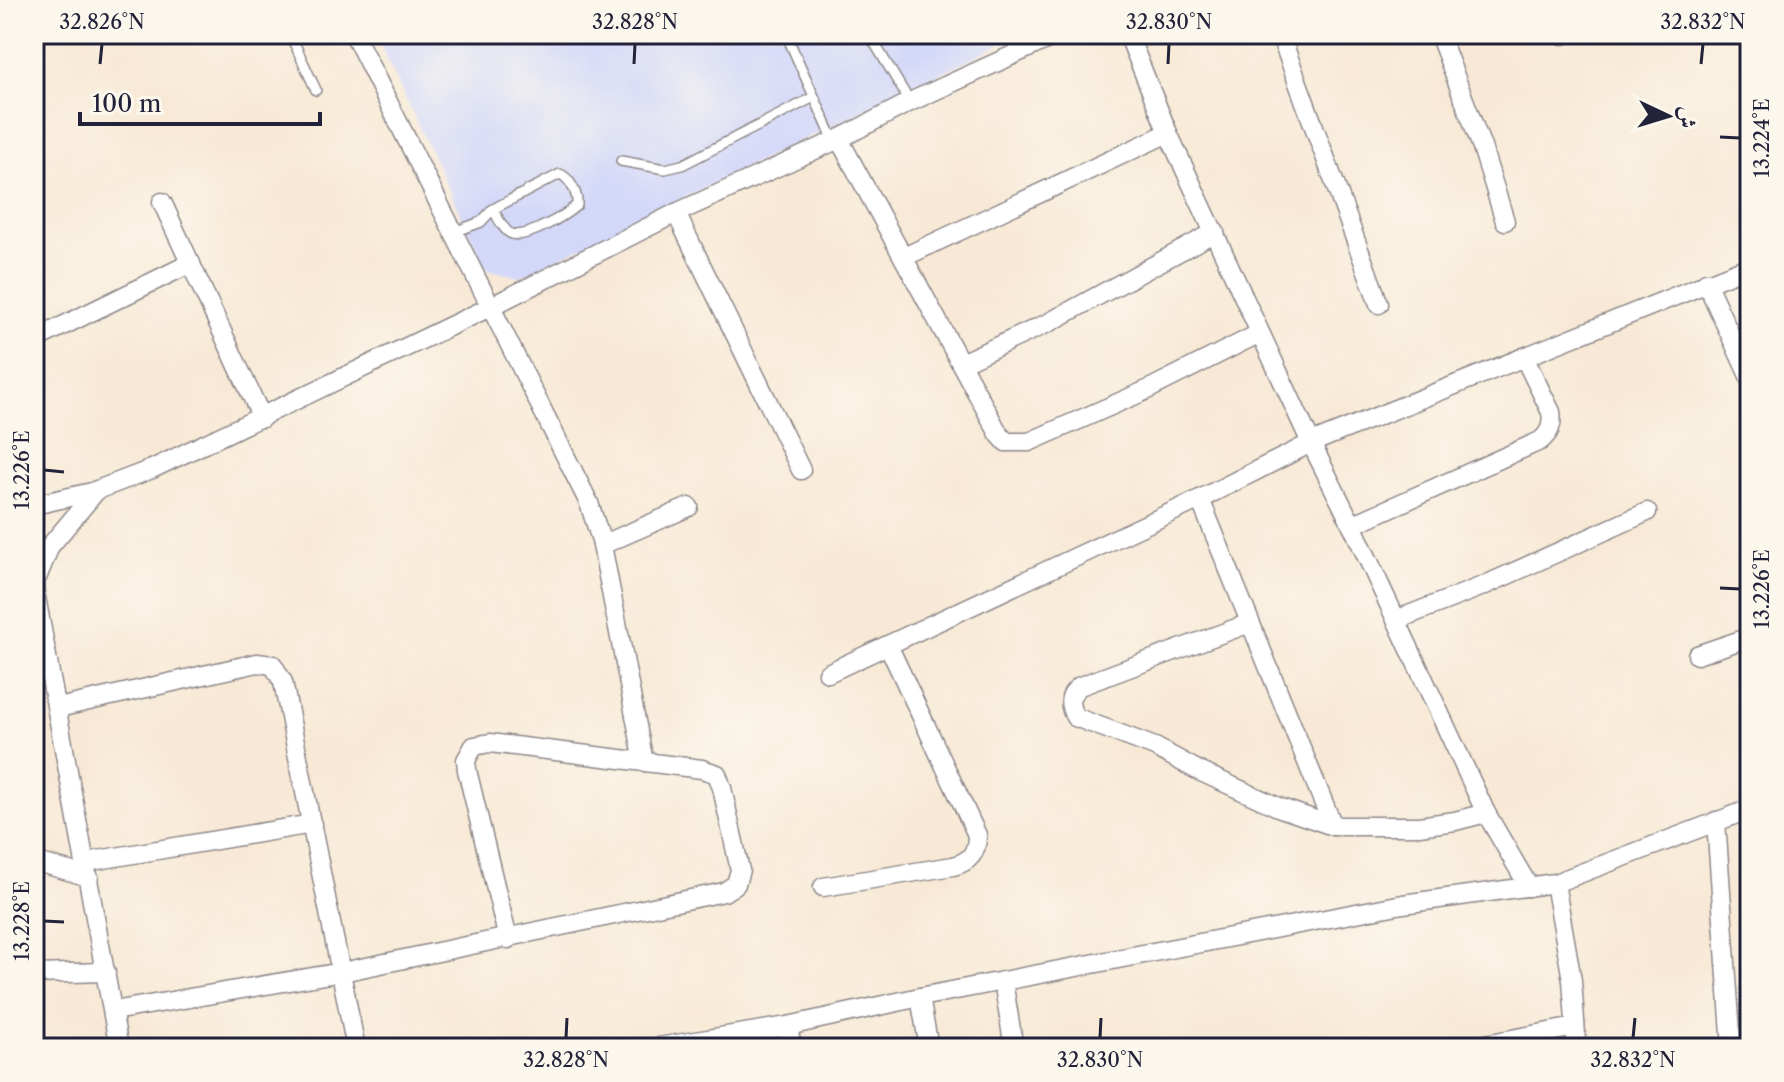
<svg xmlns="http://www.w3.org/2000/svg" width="1784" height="1082" font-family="'Libre Caslon Text',Amiri,serif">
<rect width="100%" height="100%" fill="#fbf7ec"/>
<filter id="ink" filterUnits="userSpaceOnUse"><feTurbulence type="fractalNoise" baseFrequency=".0125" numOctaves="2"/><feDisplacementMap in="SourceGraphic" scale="16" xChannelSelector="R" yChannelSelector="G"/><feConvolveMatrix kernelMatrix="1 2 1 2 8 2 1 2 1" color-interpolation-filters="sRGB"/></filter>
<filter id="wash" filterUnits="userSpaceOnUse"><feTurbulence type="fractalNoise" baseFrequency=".006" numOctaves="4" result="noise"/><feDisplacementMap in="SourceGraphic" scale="32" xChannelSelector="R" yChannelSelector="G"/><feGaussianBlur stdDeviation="1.8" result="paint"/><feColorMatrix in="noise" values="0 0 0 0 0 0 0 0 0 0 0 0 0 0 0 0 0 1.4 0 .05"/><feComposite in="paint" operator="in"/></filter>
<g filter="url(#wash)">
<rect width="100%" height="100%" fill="#f8e9d6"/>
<path fill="#d3d8f9" d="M 375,34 L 1022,34 L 520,277 L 486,269 Z"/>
</g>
<g filter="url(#ink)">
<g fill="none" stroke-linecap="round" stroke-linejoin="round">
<defs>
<g id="service">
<path d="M 290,34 L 316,90"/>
<path d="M 786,34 L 834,141"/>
<path d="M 869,34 L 910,102"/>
<path d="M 621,161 L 665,169 L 682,165 L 814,97"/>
<path d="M 454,232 L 481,222 L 493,209 L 560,174 C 570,178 578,194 577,205 C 566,215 527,239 512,234 C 504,232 497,216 493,209"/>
</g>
<g id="minor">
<path d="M 354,34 L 589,503 L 601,540 L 644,762"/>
<path d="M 1128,34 L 1168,133 L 1311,443 L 1352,525 L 1486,813 L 1529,887"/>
<path d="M 1280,34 L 1379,304"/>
<path d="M 1439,34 L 1482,147 L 1505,221"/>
<path d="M 1563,34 L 1563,35"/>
<path d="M 839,139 L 999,434 L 1006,442 L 1029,442 L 1147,390 L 1260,333"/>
<path d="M 162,202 L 262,418"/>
<path d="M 676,213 L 801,470"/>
<path d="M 904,257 L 1168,133"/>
<path d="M 1706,282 L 1750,378"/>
<path d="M 34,340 L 191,263"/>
<path d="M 961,363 L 1050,322 L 1215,232"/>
<path d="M 1200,499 L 1333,826"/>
<path d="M 34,505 L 92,492 L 152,469 L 490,307 L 676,213 L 839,139 L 910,102 L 1059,34"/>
<path d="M 1352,525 L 1540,441 C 1550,433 1553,425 1551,412 L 1524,357"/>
<path d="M 602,545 L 689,507"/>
<path d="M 34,585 L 50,546 L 97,490"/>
<path d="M 34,586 L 119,1048"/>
<path d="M 1396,620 L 1483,586 L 1647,512"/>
<path d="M 1250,623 L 1080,686 C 1068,695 1068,704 1075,717 L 1155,747 L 1199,771 L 1278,807 L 1333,826 L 1419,826 L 1455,821 L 1486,813"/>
<path d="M 1697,655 L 1750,637"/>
<path d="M 828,673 L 1200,499 L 1311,443 L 1750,266"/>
<path d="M 58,708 L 257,663 L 273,665 L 283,682 L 356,1048"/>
<path d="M 1716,821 L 1732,1048"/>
<path d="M 34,861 L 89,877"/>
<path d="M 86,862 L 312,824"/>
<path d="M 1555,883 L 1572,980 L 1577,1048"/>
<path d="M 823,887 L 953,866 C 970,862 977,853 977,835 L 888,645"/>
<path d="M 34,974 L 106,972"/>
<path d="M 1003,981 L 1014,1048"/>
<path d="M 920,997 L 929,1048"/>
<path d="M 113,1011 L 342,972 L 724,892 L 736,884 L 740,870 L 722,788 L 717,774 L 702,769 L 490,743 L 474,746 L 466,760 L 467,770 L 508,939"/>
<path d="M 788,1026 L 792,1048"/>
<path d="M 652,1048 L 788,1026 L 920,997 L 1403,904 L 1555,883 L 1750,809"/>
<path d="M 1464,1048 L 1575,1027"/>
</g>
</defs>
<use href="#service" stroke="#8d8688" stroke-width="12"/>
<use href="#minor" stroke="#8d8688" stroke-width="21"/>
<use href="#service" stroke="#fff" stroke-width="9"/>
<use href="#minor" stroke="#fff" stroke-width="18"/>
</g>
</g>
<path fill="none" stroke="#22223b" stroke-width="3" d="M 100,64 L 102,44M 634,64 L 635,44M 1168,64 L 1169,44M 1701,64 L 1703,44M 1720,137 L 1740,138M 44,470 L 64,472M 1720,588 L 1740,589M 44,921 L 64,922M 566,1038 L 567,1018M 1100,1038 L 1101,1018M 1633,1038 L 1635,1018"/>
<rect width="1784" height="1082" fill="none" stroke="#fbf7ec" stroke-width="88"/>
<g transform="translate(1668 116) rotate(94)" stroke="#fbf7ec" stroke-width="6" paint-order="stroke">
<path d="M0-6L14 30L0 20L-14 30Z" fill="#22223b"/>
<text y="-12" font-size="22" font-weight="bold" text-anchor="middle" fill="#22223b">ش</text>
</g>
<path d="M80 112v12h240v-12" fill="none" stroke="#22223b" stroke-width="4"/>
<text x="92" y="112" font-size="24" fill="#22223b" stroke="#fbf7ec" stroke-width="6" paint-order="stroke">100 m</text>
<rect x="44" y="44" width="1696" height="994" fill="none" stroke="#22223b" stroke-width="3"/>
<g font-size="20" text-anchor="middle" fill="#22223b">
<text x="102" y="29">32.826°N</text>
<text x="635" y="29">32.828°N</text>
<text x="1169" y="29">32.830°N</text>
<text x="1703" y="29">32.832°N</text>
<text transform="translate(1762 138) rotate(-90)" y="7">13.224°E</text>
<text transform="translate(22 470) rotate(-90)" y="7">13.226°E</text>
<text transform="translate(1762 589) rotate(-90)" y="7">13.226°E</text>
<text transform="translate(22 921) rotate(-90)" y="7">13.228°E</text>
<text x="566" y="1067">32.828°N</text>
<text x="1100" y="1067">32.830°N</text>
<text x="1633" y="1067">32.832°N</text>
</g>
</svg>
